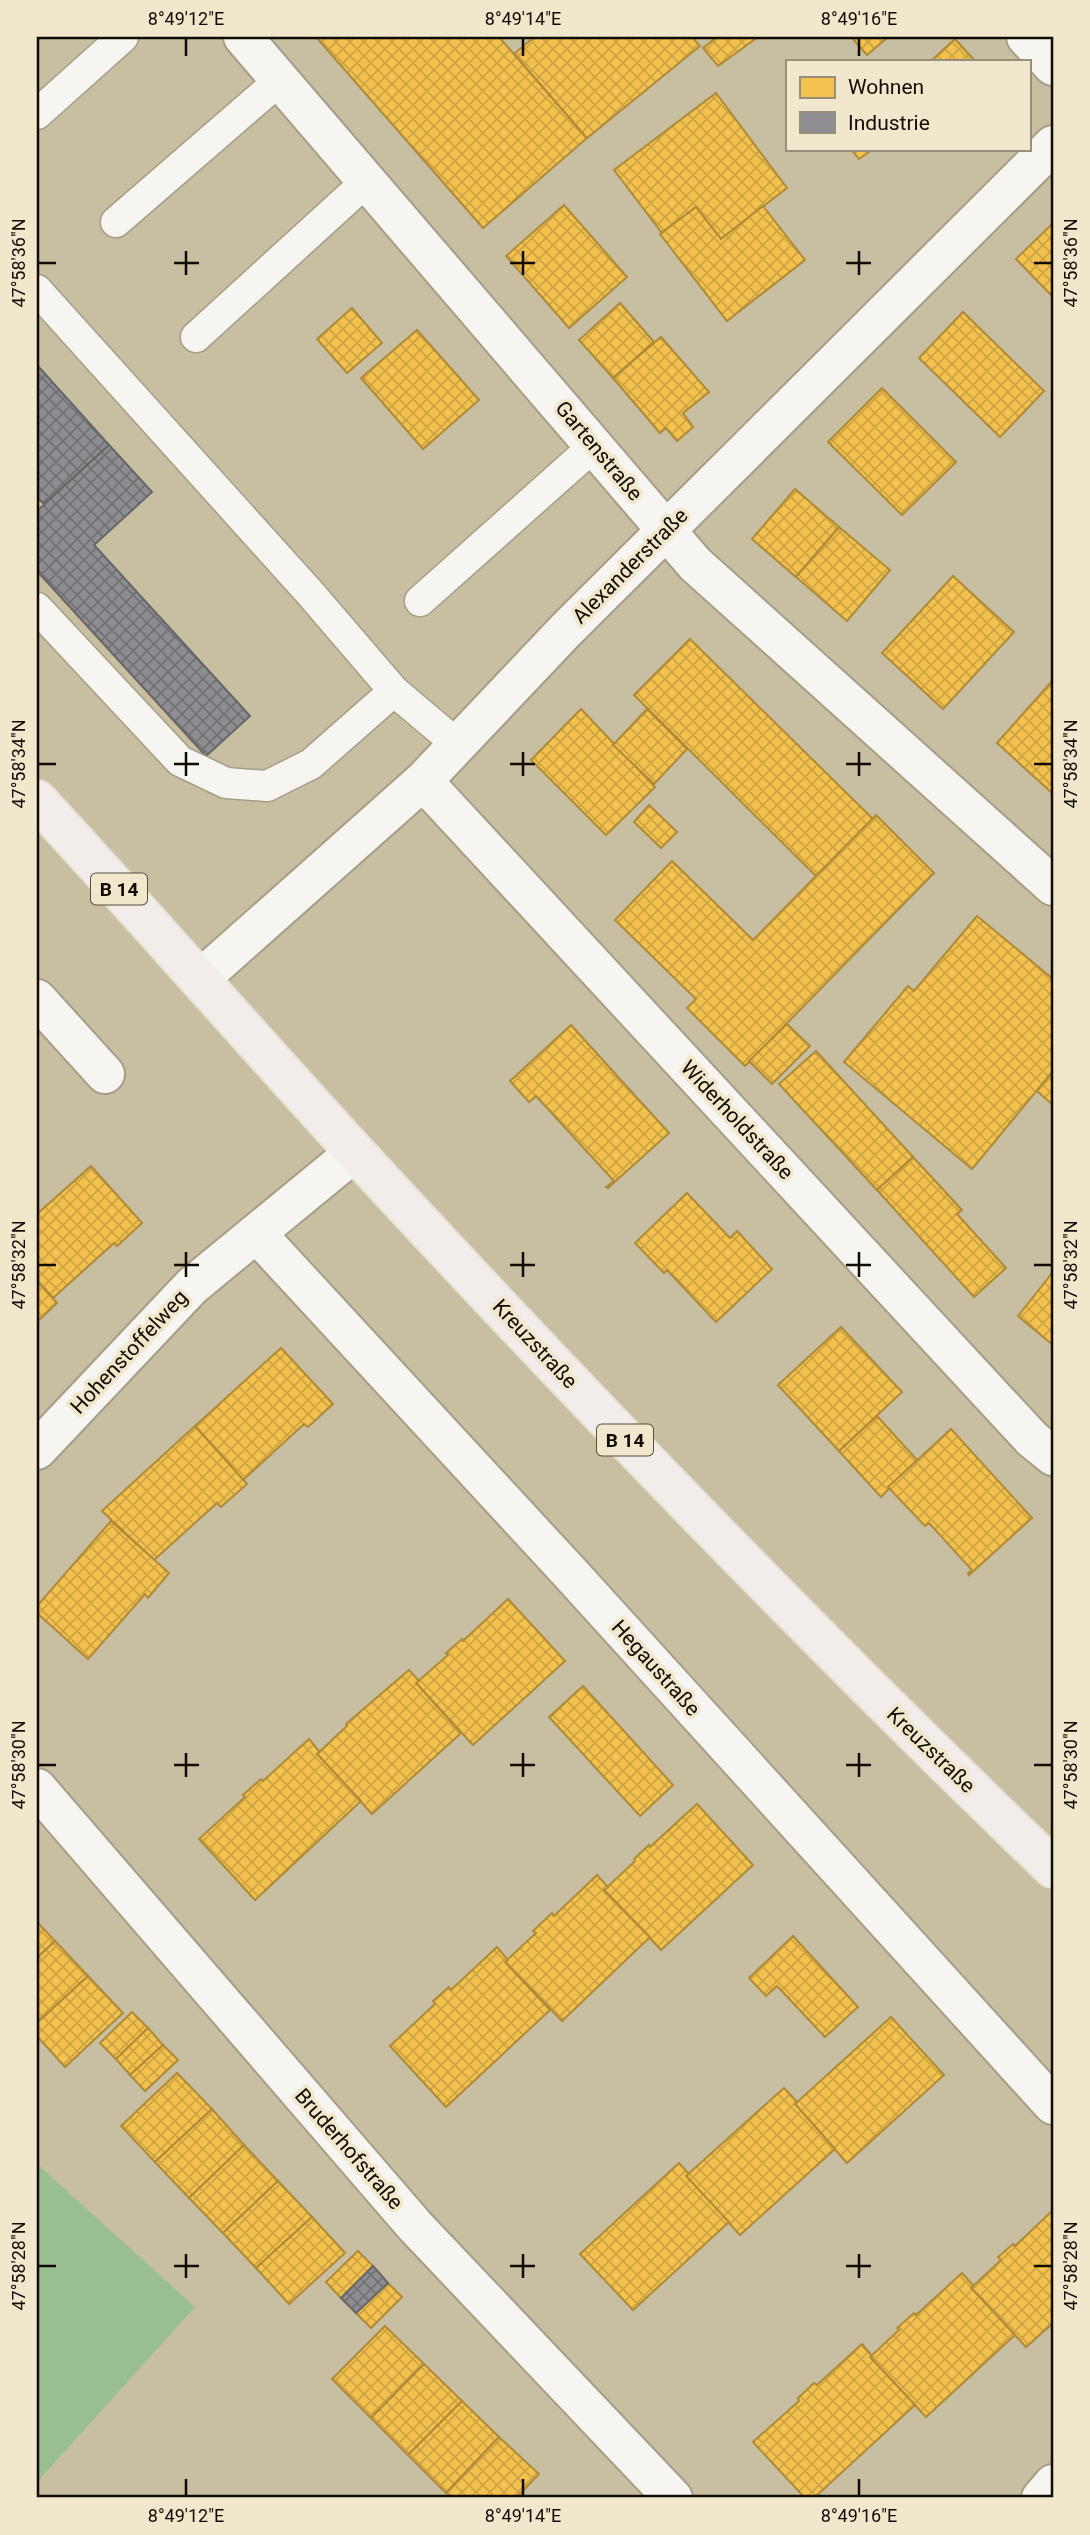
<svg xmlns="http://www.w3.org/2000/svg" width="1090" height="2535" font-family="Roboto,sans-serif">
<defs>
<pattern id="homes-cross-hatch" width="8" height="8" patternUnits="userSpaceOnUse" patternTransform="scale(1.75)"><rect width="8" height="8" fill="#f2c14e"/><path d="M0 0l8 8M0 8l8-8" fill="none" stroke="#cea442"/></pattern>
<pattern id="industry-cross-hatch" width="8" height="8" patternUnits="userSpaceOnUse" patternTransform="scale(1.75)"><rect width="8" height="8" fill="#8d8d92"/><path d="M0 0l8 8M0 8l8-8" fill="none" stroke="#727175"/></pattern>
</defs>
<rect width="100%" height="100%" fill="#c8bea1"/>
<path fill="#99be92" d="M 37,2164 L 195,2307 L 37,2482 Z"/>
<g fill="url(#homes-cross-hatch)" stroke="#af8a37" stroke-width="2">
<path d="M 316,37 L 499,37 L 587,138 L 483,228 Z"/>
<path d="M 534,37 L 692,37 L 700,46 L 587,138 L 514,54 Z"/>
<path d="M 717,37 L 758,37 L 718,66 L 703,48 Z"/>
<path d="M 851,37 L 888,37 L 867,55 Z"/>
<path d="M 955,39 L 975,61 L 931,61 Z"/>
<path d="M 716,93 L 787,188 L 721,239 L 696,207 L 662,233 L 614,170 Z"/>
<path d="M 851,149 L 873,149 L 859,159 Z"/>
<path d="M 564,205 L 627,277 L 569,328 L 506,256 Z"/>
<path d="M 763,206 L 805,260 L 727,321 L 660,234 L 696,207 L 721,239 Z"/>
<path d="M 1053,223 L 1053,297 L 1016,259 Z"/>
<path d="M 620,303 L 654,342 L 613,378 L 579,340 Z"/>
<path d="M 352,308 L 382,343 L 347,373 L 317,339 Z"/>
<path d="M 963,312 L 1044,391 L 1000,437 L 919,358 Z"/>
<path d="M 417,330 L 479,400 L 423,449 L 361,378 Z"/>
<path d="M 661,337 L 709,392 L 683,413 L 693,427 L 677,441 L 666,428 L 660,433 L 613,378 Z"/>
<path d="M 882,388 L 956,462 L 902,515 L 828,442 Z"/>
<path d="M 795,489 L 839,527 L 796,577 L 752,539 Z"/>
<path d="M 839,527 L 890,570 L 847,621 L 796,577 Z"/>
<path d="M 953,576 L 1014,632 L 943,709 L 882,653 Z"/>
<path d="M 690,639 L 873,819 L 816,876 L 634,695 Z"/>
<path d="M 1053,680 L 1053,794 L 997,743 Z"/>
<path d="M 581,709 L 655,787 L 606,835 L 531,760 Z"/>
<path d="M 647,709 L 687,749 L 654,784 L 613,745 Z"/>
<path d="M 649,805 L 677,832 L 661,848 L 634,822 Z"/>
<path d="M 876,815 L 934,873 L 745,1066 L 687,1008 L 696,999 L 615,920 L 672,861 L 753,940 Z"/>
<path d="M 977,916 L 1053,979 L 1053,1071 L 972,1169 L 844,1062 L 908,986 L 914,991 Z"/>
<path d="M 787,1024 L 810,1046 L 772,1084 L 749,1061 Z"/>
<path d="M 571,1025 L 669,1133 L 608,1188 L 606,1187 L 614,1181 L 536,1096 L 529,1102 L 510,1081 Z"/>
<path d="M 816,1051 L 913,1157 L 877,1190 L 779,1084 Z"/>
<path d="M 1053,1071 L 1053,1102 L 1052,1104 L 1037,1091 Z"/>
<path d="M 913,1157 L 962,1210 L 957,1214 L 1006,1268 L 974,1297 L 877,1190 Z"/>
<path d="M 91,1166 L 142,1223 L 117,1246 L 114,1243 L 53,1298 L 37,1280 L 37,1214 Z"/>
<path d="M 687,1193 L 730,1238 L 737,1231 L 772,1269 L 716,1322 L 667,1270 L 664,1273 L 635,1243 Z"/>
<path d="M 1053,1272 L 1053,1345 L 1018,1316 Z"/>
<path d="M 37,1280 L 57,1303 L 37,1322 Z"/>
<path d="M 841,1327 L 902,1392 L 839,1451 L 778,1385 Z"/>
<path d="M 281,1348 L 333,1404 L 308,1427 L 304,1424 L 243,1480 L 195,1426 Z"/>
<path d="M 877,1416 L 917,1460 L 881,1497 L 839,1451 Z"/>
<path d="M 195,1426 L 247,1484 L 221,1507 L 217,1503 L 154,1560 L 102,1511 Z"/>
<path d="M 951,1429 L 1032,1518 L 969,1575 L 968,1573 L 972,1570 L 929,1523 L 925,1526 L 888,1487 Z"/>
<path d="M 111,1521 L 169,1573 L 148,1598 L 145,1594 L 88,1659 L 37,1613 L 37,1606 Z"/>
<path d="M 508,1599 L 565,1661 L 473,1745 L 416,1683 L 448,1655 L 446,1653 L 462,1639 L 463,1641 Z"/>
<path d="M 409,1670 L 419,1681 L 416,1683 L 461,1733 L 372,1814 L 317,1754 L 347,1726 L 346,1724 Z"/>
<path d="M 583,1686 L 673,1785 L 640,1816 L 549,1717 Z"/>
<path d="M 309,1739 L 319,1751 L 317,1754 L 361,1801 L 255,1900 L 199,1839 L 245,1797 L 243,1795 L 261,1779 L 263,1781 Z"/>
<path d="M 697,1804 L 753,1865 L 661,1950 L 604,1890 L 635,1861 L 634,1859 L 649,1845 L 650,1847 Z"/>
<path d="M 597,1875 L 608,1887 L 604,1890 L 650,1937 L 562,2021 L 505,1962 L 536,1933 L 533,1931 L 552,1913 L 554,1916 Z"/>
<path d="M 37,1922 L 55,1941 L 37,1958 Z"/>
<path d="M 793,1936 L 858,2007 L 825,2037 L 777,1986 L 766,1996 L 749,1978 Z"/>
<path d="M 55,1941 L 88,1976 L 37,2023 L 37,1958 Z"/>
<path d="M 497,1947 L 508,1960 L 505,1962 L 550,2010 L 446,2107 L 390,2046 L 435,2004 L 433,2001 L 449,1987 L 451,1990 Z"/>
<path d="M 88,1976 L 123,2013 L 65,2067 L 37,2036 L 37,2023 Z"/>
<path d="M 132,2012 L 148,2028 L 116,2059 L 100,2043 Z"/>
<path d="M 891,2017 L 944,2075 L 847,2163 L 795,2104 Z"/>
<path d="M 148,2028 L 163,2045 L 130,2075 L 116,2059 Z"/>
<path d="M 163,2045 L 178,2060 L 145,2091 L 130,2075 Z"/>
<path d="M 177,2073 L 212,2109 L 155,2162 L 121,2126 Z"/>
<path d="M 784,2088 L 797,2102 L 795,2104 L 835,2149 L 740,2235 L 686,2176 Z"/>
<path d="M 212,2109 L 244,2145 L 189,2198 L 155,2162 Z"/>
<path d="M 244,2145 L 278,2181 L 223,2233 L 189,2198 Z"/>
<path d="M 679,2163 L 689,2174 L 686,2176 L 729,2222 L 633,2310 L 580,2254 Z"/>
<path d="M 278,2181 L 312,2217 L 256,2268 L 223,2233 Z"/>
<path d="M 1053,2210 L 1053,2323 L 1026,2347 L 971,2288 L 1001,2260 L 998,2257 L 1013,2244 L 1015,2246 Z"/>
<path d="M 312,2217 L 345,2253 L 289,2304 L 256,2268 Z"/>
<path d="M 358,2251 L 373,2266 L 341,2298 L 326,2282 Z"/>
<path d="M 962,2273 L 973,2285 L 971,2288 L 1015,2335 L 926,2417 L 870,2357 L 899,2330 L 897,2328 L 914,2313 L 916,2315 Z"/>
<path d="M 388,2283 L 402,2297 L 371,2328 L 356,2313 Z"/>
<path d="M 385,2326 L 424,2364 L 371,2418 L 332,2379 Z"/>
<path d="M 862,2344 L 872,2356 L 870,2357 L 915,2405 L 814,2498 L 805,2498 L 753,2442 L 799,2401 L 798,2398 L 814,2383 L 817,2385 Z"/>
<path d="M 424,2364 L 462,2401 L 408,2455 L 371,2418 Z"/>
<path d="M 462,2401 L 499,2437 L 446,2493 L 408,2455 Z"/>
<path d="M 499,2437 L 539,2474 L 516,2498 L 452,2498 L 446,2493 Z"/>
</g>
<g fill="url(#industry-cross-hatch)" stroke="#686666" stroke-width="2">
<path d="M 37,365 L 109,445 L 44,504 L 37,497 Z"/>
<path d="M 109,445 L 152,492 L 94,545 L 250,716 L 206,756 L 37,571 L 37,511 Z"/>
<path d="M 373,2266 L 388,2283 L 356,2313 L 341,2298 Z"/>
</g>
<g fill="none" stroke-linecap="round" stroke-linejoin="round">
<defs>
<g id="lane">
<path d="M 37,114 L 123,37"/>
<path d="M 116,222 L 280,80"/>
<path d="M 37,290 L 310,593 L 394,691"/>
<path d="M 196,337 L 367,181"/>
<path d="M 420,601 L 594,446"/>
<path d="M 37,608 L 180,761 L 226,783 L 267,786 L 311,764 L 394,691 L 458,745"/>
</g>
<g id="street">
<path d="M 243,37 L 695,564 L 1053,886"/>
<path d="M 423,781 L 1032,1439 L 1053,1456"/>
<path d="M 200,979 L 423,781 L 565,631 L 1053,145"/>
<path d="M 37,999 L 105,1074"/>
<path d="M 257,1234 L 571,1574 L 1053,2105"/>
<path d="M 37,1450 L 192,1286 L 355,1152"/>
<path d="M 37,1788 L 415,2226 L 673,2498"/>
<path d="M 1041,2498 L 1053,2484"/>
</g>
<path id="secondary" d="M 1026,37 L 1053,66"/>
<path id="primary" d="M 37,800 C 144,916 248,1035 355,1152 C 581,1397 813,1637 1053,1868"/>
</defs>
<use href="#lane" stroke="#a59d86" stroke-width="33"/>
<use href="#street" stroke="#a59d86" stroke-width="42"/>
<use href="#secondary" stroke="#a59d86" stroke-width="42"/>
<use href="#primary" stroke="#e6e2d5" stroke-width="42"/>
<use href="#lane" stroke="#f7f5f1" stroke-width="30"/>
<use href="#street" stroke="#f7f5f1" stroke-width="38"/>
<use href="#secondary" stroke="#f7f5f1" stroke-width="38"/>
<use href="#primary" stroke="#f2eceb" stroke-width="38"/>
</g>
<path fill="none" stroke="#120b00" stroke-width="2.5" d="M 186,38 L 186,56M 523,38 L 523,56M 859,38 L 859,56M 186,251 L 186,275M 523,251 L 523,275M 859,251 L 859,275M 38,263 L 56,263M 174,263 L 199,263M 510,263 L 535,263M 846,263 L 871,263M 1034,263 L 1052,263M 186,752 L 186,776M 523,752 L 523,776M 859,752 L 859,776M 38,764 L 56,764M 174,764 L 199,764M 510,764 L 535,764M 846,764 L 871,764M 1034,764 L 1052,764M 186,1252 L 186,1277M 523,1252 L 523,1277M 859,1252 L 859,1277M 38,1265 L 56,1265M 174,1265 L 199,1265M 510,1265 L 535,1265M 846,1265 L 871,1265M 1034,1265 L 1052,1265M 186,1753 L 186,1777M 523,1753 L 523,1777M 859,1753 L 859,1777M 38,1765 L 56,1765M 174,1765 L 199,1765M 510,1765 L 535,1765M 846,1765 L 871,1765M 1034,1765 L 1052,1765M 186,2254 L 186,2278M 523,2254 L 523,2278M 859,2254 L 859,2278M 38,2266 L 56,2266M 174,2266 L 199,2266M 510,2266 L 535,2266M 846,2266 L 871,2266M 1034,2266 L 1052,2266M 186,2479 L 186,2496M 523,2479 L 523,2496M 859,2479 L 859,2496"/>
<g text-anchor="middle" stroke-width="7" stroke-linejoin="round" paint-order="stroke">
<g fill="#f0e7cd" stroke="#554d3e" stroke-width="2">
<rect x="91" y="873.5" width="56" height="31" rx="5"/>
<rect x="597" y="1424.5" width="56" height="31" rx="5"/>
</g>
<g font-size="19" font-weight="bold" fill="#120b00">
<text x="119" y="896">B 14</text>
<text x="625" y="1447">B 14</text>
</g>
<g font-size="21" fill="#120b00" stroke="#f0e7cd">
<text transform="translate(599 451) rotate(50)" y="7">Gartenstraße</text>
<text transform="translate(630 566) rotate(-45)" y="7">Alexanderstraße</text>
<text transform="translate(737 1120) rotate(47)" y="7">Widerholdstraße</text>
<text transform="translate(535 1344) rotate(47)" y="7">Kreuzstraße</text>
<text transform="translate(129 1352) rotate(-47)" y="7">Hohenstoffelweg</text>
<text transform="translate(656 1668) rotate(48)" y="7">Hegaustraße</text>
<text transform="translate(931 1750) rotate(44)" y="7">Kreuzstraße</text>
<text transform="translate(349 2149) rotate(49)" y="7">Bruderhofstraße</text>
</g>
</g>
<rect width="1090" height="2535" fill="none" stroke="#f0e7cd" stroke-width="77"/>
<rect x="786" y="60" width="245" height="91" fill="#f0e7cd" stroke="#978f7b" stroke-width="2"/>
<rect x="800" y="77" width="35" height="21" fill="#f2c14e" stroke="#978f7b" stroke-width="2"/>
<text x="848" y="94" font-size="21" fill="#120b00">Wohnen</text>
<rect x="800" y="112" width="35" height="21" fill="#8d8d92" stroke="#978f7b" stroke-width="2"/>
<text x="848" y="130" font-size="21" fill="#120b00">Industrie</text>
<rect x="38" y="38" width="1014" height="2458" fill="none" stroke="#120b00" stroke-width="2.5"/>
<g font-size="18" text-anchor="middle" fill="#120b00">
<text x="186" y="25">8°49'12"E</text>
<text x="523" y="25">8°49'14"E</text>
<text x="859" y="25">8°49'16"E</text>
<text transform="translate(19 263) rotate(-90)" y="6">47°58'36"N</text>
<text transform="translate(1071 263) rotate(-90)" y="6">47°58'36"N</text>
<text transform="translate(19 764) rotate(-90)" y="6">47°58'34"N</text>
<text transform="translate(1071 764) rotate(-90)" y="6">47°58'34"N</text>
<text transform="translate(19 1265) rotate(-90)" y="6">47°58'32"N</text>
<text transform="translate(1071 1265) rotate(-90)" y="6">47°58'32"N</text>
<text transform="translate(19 1765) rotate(-90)" y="6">47°58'30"N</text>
<text transform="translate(1071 1765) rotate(-90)" y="6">47°58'30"N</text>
<text transform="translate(19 2266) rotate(-90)" y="6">47°58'28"N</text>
<text transform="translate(1071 2266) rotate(-90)" y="6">47°58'28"N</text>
<text x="186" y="2522">8°49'12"E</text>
<text x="523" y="2522">8°49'14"E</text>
<text x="859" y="2522">8°49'16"E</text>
</g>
</svg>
